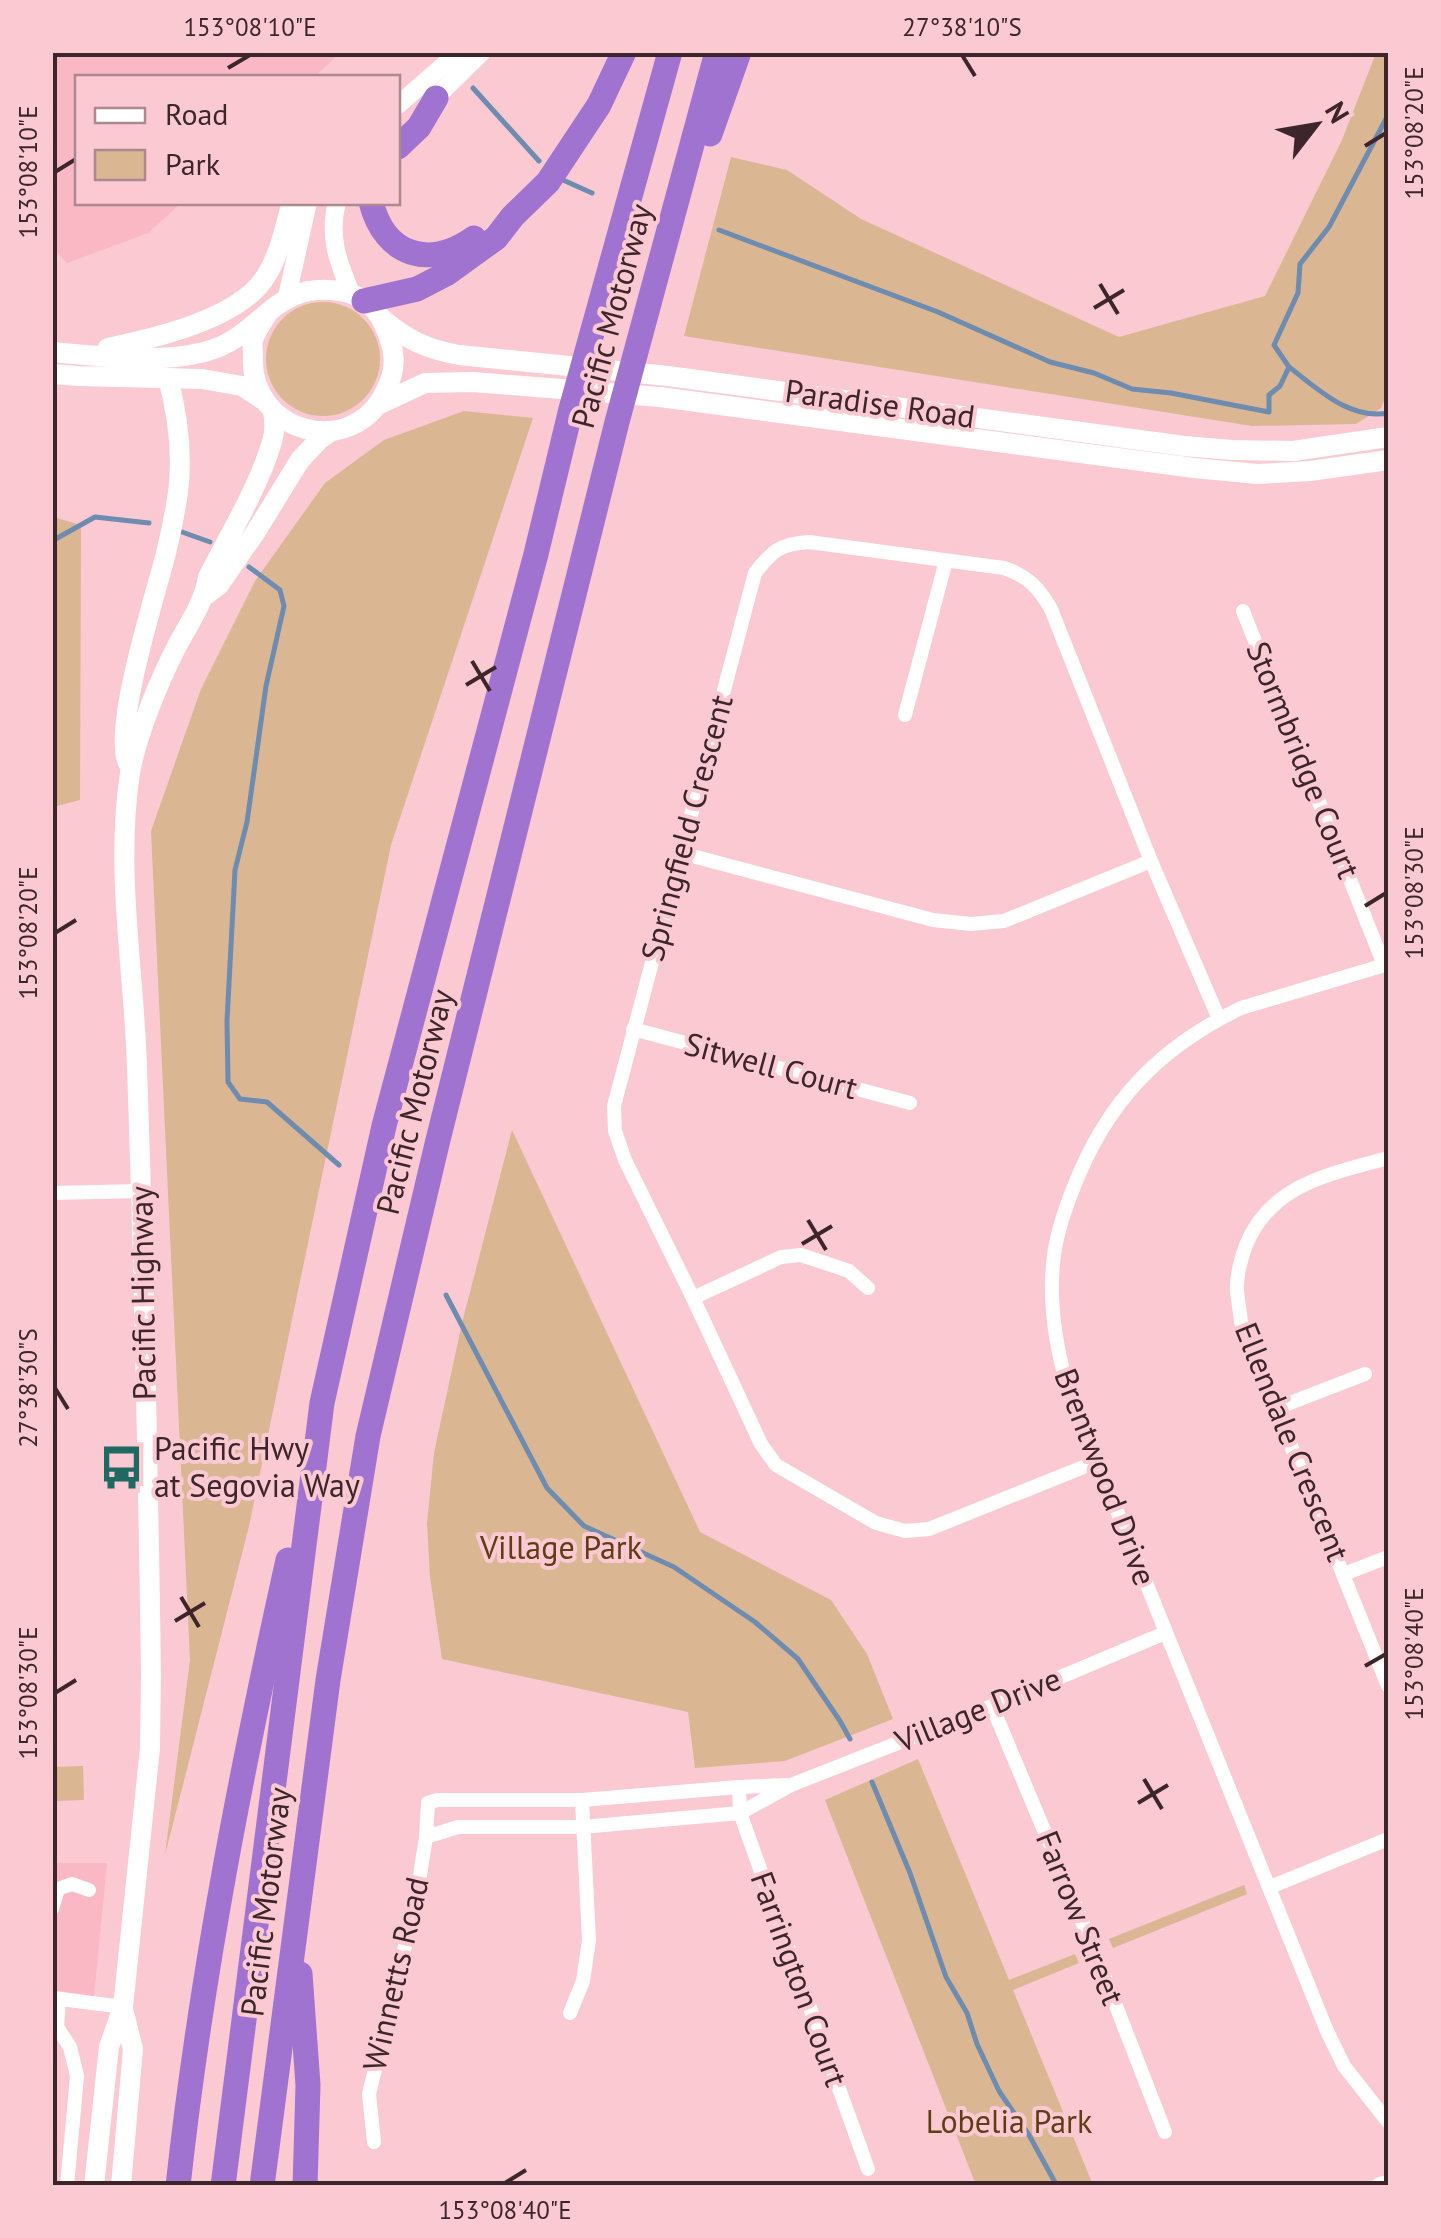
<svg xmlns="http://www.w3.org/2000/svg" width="1441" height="2238" font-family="'PT Sans',sans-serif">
<rect width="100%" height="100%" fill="#fac9d2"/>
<g fill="#fab7c4">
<path d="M 53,52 L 340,52 L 340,53 L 314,77 L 78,78 L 78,202 L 181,203 L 148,233 L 67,263 L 53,248 Z"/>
<path d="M 53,1863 L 107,1863 L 94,1996 L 53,1990 Z"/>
</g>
<g fill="#dab693">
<path d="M 1376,53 L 1388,53 L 1388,391 L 1381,408 L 1356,424 L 1252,426 L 684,336 L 731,157 L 787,170 L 861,219 L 1119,337 L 1265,296 L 1342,140 Z"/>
<circle cx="323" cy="359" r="57"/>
<path d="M 464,411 L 533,418 L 391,845 L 249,1526 L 165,1855 L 190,1660 L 151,831 L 201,689 L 255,581 L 325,483 L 384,440 Z"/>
<path d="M 53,517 L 81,525 L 80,800 L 53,807 Z"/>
<path d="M 512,1130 L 700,1532 L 831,1600 L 867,1654 L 893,1719 L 785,1761 L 695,1768 L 688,1712 L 442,1659 L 430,1577 L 427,1523 L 434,1453 L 462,1323 Z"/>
<path d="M 918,1759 L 1009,1980 L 1075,1954 L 1079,1963 L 1013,1990 L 1093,2185 L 976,2185 L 825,1800 Z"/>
<path d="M 83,1766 L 84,1800 L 53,1801 L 53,1767 Z"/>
<path d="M 1244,1885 L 1247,1894 L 1113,1948 L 1109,1939 Z"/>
</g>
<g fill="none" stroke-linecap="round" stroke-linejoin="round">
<g stroke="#6d8cb0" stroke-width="5">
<path d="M 473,88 L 539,161"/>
<path d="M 563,180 L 592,193"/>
<path d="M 719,230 L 938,312 L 1050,362 L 1094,373 L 1132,389 L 1171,393 L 1269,412 L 1269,395 L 1280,386 L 1289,367 L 1274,345 L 1298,293 L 1300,264 L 1329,227 L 1388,115"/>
<path d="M 1289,367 C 1318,389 1349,420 1388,413"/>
<path d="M 182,532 L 210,542"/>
<path d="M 52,541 L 95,517 L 149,523"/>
<path d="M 249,567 L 280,590 L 284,606 L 266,686 L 247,822 L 235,870 L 227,1021 L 228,1082 L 240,1099 L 267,1102 L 339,1165"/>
<path d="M 446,1295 L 547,1488 L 584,1526 L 674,1567 L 755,1622 L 798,1659 L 840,1721 L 850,1739"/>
<path d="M 872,1782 L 910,1873 L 946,1977 L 967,2013 L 977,2044 L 999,2091 L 1029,2135 L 1057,2186"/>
</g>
<g stroke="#fff" stroke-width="14">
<path d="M 1243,611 L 1384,965"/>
<path d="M 905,715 L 946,561"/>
<path d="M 681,853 L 933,920 L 971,924 L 1004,921 L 1151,861"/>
<path d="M 1388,964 L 1241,1008 C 1158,1048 1106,1103 1073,1189 C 1065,1209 1057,1233 1054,1255 C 1048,1301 1056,1349 1069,1392 L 1327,2031 L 1344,2066 L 1388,2122"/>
<path d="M 633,1029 L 910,1103"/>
<path d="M 1388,1158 C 1331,1174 1272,1183 1246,1245 C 1241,1259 1236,1275 1237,1291 C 1238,1301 1240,1312 1241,1322 L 1388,1686"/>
<path d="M 52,1193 L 141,1191"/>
<path d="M 693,1298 L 781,1257 L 801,1255 L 849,1271 L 868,1288"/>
<path d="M 1277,1408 L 1365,1374"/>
<path d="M 1096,1462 L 929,1529 L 905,1531 L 876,1523 L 776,1465 L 761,1444 L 693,1298 L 625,1160 L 615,1131 L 614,1106 L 755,573 C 773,550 780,544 809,542 L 1004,568 C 1028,576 1039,588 1051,609 L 1151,861 L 1219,1019"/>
<path d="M 1344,1574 L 1388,1557"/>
<path d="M 992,1706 L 1095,1952 L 1165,2132"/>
<path d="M 739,1787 L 740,1813 L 868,2169"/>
<path d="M 426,1837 L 458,1827 L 582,1827 L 740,1813 L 791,1785 L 992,1706 L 1165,1633"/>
<path d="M 1270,1887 L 1388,1839"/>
<path d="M 52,1909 L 58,1889 L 72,1884 L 89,1890"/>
<path d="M 53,1998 L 123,2007"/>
<path d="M 59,1999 L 57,2027 L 70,2047 L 77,2076 L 67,2186"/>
<path d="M 570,2013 L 583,1981 L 589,1940 L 582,1800"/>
<path d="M 374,2142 L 369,2094 L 416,1901 L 426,1837 L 428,1803 L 437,1800 L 582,1800 L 739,1787 L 786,1785"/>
</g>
<g stroke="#fff" stroke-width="18">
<path d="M 398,105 L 459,52"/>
<path d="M 427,106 L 482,52"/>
<path d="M 337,202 C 328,236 338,262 351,293"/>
<path d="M 287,297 L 308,202"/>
<path d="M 1380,2186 L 1388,2184"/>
</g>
<g stroke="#fff" stroke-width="20">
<path d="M 381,318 C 407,340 426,349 459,355 L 668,376 L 1184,446 L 1232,450 L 1293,451 L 1388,437"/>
<path d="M 108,348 C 155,338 240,319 266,276 C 280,254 285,226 292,202"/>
<path d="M 52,352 C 99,356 159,364 204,352 C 265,337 272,277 345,292 C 362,296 378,309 384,325 C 395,349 398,366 386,390 C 353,462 248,433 253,355 C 253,350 252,345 253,340 C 256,331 263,321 268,313"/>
<path d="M 52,374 L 78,376 L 202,379 L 242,386 L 262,399"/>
<path d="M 380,404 L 425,383 L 473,382 L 536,387 L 660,397 L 1194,468 L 1258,474 L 1310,471 L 1388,460"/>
<path d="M 206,595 L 219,585 L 255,533 L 300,460 L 319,440 L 330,432"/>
<path d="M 128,763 C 112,729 156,594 166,553 C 171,533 175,513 178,492 C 183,454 178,416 168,378"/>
<path d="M 94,2186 L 109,2047 L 123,2007 L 150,1748 L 151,1673 C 148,1471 144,1269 137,1067 C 134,970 115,870 130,773 C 137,734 159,681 177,646 C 189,623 204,603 208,577 C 229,536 259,486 272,442 C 275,432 275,422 273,411"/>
<path d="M 121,2186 L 133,2049 L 123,2009"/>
</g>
<g stroke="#a173d0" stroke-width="25">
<path d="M 710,134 L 739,52"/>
<path d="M 398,147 L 419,127 L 436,98"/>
<path d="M 371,202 C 385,257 430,269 474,238"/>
<path d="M 364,301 L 417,289 L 446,274 L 496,238 L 513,216 L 548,182 L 599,105 L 624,52"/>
<path d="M 300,1974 L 308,2085 L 305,2186"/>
<path d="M 178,2186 C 201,1975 242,1767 288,1560"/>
<path d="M 223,2186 L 322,1403 L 384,1126 L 536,554 L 571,409 L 670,52"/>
<path d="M 262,2186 L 328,1680 L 368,1436 L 437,1144 L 617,422 L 717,52"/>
</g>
</g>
<path fill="none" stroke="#3d262b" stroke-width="4" d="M 962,55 L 975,76M 228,68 L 250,55M 1365,146 L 1386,133M 55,172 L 76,159M 1100,284 L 1118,314M 1094,308 L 1124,290M 472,661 L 490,691M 466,685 L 496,667M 1365,906 L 1386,893M 55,933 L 76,920M 808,1220 L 826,1250M 802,1244 L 832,1226M 55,1388 L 68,1409M 181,1597 L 199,1627M 175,1621 L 205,1603M 1365,1666 L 1386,1654M 55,1693 L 76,1680M 1144,1779 L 1162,1809M 1138,1803 L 1168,1785M 505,2183 L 526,2170"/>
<defs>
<symbol id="bus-bare" viewBox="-9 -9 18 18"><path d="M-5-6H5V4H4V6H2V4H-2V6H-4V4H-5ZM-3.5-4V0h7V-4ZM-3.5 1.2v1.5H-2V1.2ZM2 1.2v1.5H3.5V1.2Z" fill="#1e6962" stroke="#fac9d2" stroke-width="2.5" paint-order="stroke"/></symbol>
</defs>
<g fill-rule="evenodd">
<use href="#bus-bare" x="90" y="1436" width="63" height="63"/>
</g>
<g text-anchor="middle" stroke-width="8" stroke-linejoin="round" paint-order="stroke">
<g font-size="32" fill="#3d262b" stroke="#fac9d2">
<text transform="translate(612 316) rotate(-75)" y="11">Pacific Motorway</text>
<text transform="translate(880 404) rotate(8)" y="11">Paradise Road</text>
<text transform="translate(1303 760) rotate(68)" y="11">Stormbridge Court</text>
<text transform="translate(687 828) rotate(-75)" y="11">Springfield Crescent</text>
<text transform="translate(771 1066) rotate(15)" y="11">Sitwell Court</text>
<text transform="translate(415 1102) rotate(-76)" y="11">Pacific Motorway</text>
<text transform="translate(143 1293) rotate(-91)" y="11">Pacific Highway</text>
<text transform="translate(1292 1442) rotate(68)" y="11">Ellendale Crescent</text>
<text transform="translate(1105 1477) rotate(69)" y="11">Brentwood Drive</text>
<text transform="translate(978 1710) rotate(-22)" y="11">Village Drive</text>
<text transform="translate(266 1902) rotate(-83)" y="11">Pacific Motorway</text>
<text transform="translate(1080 1918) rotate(68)" y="11">Farrow Street</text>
<text transform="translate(396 1974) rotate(-77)" y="11">Winnetts Road</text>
<text transform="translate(799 1979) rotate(70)" y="11">Farrington Court</text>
</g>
<g font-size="32" fill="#3d262b" stroke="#fac9d2" text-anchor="start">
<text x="154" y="1460">Pacific Hwy<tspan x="154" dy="37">at Segovia Way</tspan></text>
</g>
<g font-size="32" fill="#5f3d15" stroke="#fac9d2">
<text x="561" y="1559">Village Park</text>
<text x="1009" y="2133">Lobelia Park</text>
</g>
</g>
<rect width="1441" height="2238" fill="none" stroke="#fac9d2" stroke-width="110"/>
<rect x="75" y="75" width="325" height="130" fill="#fac9d2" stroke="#ae888f" stroke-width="2.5"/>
<rect x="95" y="108" width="50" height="15" fill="#ffffff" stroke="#ae888f" stroke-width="2.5"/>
<text x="165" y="125" font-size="30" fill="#3d262b">Road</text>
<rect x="95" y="150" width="50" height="30" fill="#dab693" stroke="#ae888f" stroke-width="2.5"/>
<text x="165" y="175" font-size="30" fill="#3d262b">Park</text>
<g transform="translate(1316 125) rotate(59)" stroke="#fac9d2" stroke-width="8" paint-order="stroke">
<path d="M0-8L18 38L0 25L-18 38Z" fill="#3d262b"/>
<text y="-15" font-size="28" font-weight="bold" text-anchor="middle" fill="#3d262b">N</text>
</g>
<rect x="55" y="55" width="1331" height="2128" fill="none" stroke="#3d262b" stroke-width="4"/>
<g font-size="25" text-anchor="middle" fill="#3d262b">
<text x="250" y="36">153°08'10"E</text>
<text x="962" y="36">27°38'10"S</text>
<text transform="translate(1414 133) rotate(-90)" y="9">153°08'20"E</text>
<text transform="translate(28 172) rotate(-90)" y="9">153°08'10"E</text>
<text transform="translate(1414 893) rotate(-90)" y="9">153°08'30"E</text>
<text transform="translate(28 933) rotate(-90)" y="9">153°08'20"E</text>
<text transform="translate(28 1388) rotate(-90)" y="9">27°38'30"S</text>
<text transform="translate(1414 1654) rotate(-90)" y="9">153°08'40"E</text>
<text transform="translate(28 1693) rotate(-90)" y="9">153°08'30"E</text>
<text x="505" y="2219">153°08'40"E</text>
</g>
</svg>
